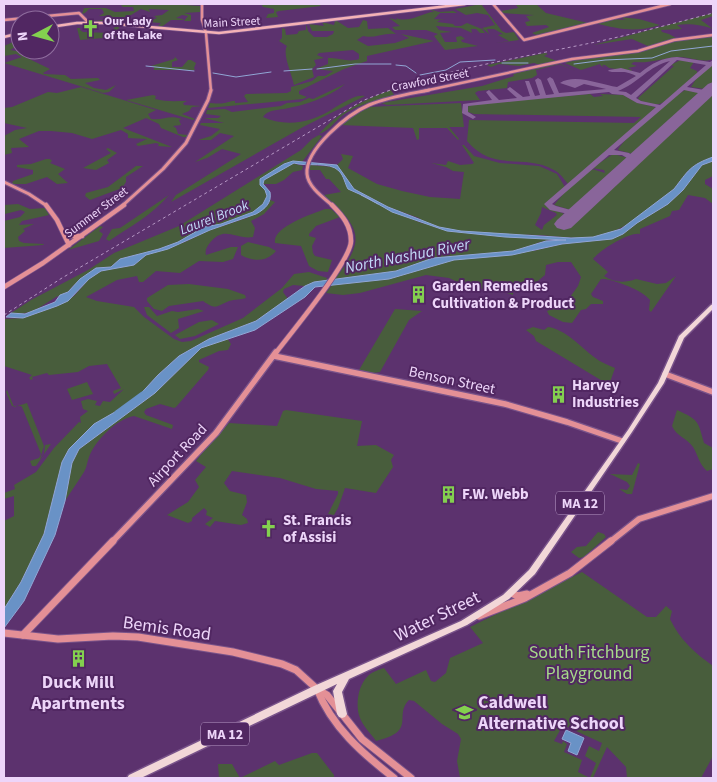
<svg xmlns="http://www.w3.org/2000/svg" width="717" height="782" font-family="'Source Sans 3',sans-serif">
<rect width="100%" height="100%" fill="#5c326e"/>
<g fill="#485d3c" fill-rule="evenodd">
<path d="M 120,4 L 195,4 L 185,5 L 200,6 L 200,12 L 184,13 L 191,15 L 191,21 L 184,21 L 188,16 L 182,15 L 176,18 L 184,19 L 182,20 L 171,20 L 160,28 L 157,27 L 161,23 L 147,22 L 157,18 L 154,16 L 162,15 L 169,10 L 149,9 L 150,12 L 141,9 L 131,15 L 109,22 L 94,21 L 103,20 L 108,16 L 99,16 L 104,13 L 102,9 L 89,9 L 85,13 L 82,14 L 84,8 L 106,8 L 115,12 L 134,11 L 133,7 L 123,7 Z"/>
<path d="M 261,4 L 318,4 L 321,6 L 279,11 L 276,12 L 278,17 L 266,18 L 268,14 L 274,13 L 274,9 L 263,7 Z"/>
<path d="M 481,4 L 502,31 L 506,33 L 514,32 L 519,40 L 496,43 L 509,41 L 498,35 L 503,34 L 494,29 L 487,29 L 489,34 L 482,28 L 495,25 L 488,15 L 477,13 L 466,15 L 455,9 Z"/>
<path d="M 506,4 L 536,4 L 546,13 L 588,23 L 536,35 L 532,33 L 549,27 L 546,25 L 527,26 L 525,22 L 530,21 L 526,16 L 534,15 L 502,13 L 501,11 L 518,8 L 516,5 Z"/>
<path d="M 429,9 L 439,12 L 453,11 L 450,9 L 457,13 L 440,13 L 434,19 L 446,20 L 440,20 L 437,22 L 453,24 L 455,26 L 461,26 L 467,23 L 482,29 L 485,33 L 480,33 L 476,29 L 471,29 L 472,33 L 470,32 L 461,28 L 436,26 L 439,30 L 452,32 L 440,33 L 445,42 L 457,42 L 456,37 L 461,36 L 465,39 L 461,40 L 462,42 L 478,46 L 445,50 L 434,36 L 438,34 L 426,30 L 395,30 L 392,27 L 400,26 L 389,18 L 397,20 L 396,18 C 409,24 426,11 434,12 Z"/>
<path d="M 713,13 L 713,16 L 701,20 L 713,29 C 703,25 688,23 677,25 L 682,29 L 661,30 L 662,32 L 669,34 L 676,38 L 650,47 L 632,39 L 593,45 Z"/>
<path d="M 620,17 L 639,19 L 660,25 C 634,33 620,29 594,23 L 612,19 L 626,20 Z"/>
<path d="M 363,20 L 367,21 L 368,29 L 388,28 L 396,34 C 385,32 373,39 363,36 L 357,40 L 368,46 L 395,43 L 409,38 L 401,34 L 434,41 L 367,56 L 367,61 L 344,69 L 299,91 L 299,94 L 307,97 L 303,99 L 208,108 L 210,103 C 222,104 221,104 232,101 L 235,101 L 235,103 L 248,102 L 244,96 L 246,94 L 287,93 L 291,91 L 291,87 L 312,81 L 318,76 L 325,76 L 333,71 L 315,69 L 328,64 L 328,58 C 340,57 347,63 359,59 L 359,54 L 353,50 L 319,53 L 317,55 L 324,58 L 314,60 L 316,65 L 312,69 L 314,77 L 294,85 C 292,74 282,54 287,46 L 279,41 L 282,38 L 282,28 L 285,29 L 286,35 L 297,34 L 299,31 L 306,30 L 306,24 L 308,31 L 314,37 L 327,37 L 333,34 L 334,31 L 312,31 L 309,24 L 324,26 L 322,22 L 334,25 L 335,21 L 337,21 L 348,28 L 359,27 Z"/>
<path d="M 116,25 L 119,25 L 118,38 L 114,37 L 80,40 L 77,28 L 80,28 L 80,30 L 83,32 L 111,33 Z"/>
<path d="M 713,36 L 713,59 C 703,63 692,58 681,57 C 666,57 649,64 634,62 L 631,64 L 637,66 L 628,68 L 632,70 L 631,71 L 609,68 L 605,65 L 602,65 L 605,67 L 601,66 L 600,64 L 581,70 L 565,63 L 583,58 L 641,52 L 670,41 Z"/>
<path d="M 20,39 L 20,44 L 10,50 L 22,52 L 23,56 L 50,69 L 43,73 L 44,74 L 65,75 L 71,79 L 98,78 L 100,80 L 85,83 L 94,88 L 106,90 L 116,85 L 109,92 L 103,93 L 4,63 L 22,57 L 16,54 L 4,56 L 4,46 Z"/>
<path d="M 545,53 L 548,54 L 544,56 L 557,61 L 540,65 L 534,63 L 519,66 L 499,64 L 491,67 L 487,65 Z"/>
<path d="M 175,57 L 178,60 L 172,62 L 172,67 L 182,67 L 188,60 L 191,60 L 196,63 L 194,68 L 195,70 L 154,70 L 154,67 L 151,66 L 174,59 Z"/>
<path d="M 682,59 L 694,62 L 690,68 L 697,71 L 697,74 C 689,81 669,102 659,104 C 653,105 644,102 639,100 L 638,98 L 674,66 L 671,65 Z"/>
<path d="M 556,63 L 576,71 L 560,64 L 536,70 L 537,75 L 532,78 L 508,82 L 507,88 L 478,91 L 475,93 L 480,100 L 387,105 L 381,103 L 482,86 L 514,76 L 513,74 Z"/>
<path d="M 713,64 L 713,82 L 705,89 L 691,87 L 696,79 Z"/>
<path d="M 345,84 C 328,98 305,105 284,109 C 277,110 267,110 263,117 C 286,128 314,122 334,108 C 343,103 355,94 365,96 L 303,127 L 171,202 L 176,195 L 241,154 L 222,149 L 207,158 L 195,162 L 234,136 L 220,133 L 211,140 L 198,140 L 211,136 L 220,129 L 200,125 L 201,123 L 224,123 L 204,118 L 218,118 L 221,116 L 206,114 L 207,110 L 225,109 L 232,112 L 281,106 L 287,103 L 300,102 L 309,98 L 313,99 Z"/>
<path d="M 81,87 L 156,110 L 148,114 L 151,119 C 164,121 168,114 182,119 L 179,120 L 181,125 L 173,126 L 176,128 L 178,134 L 188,135 L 186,137 L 183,137 L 161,128 L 159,124 L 146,118 L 123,128 L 172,147 L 158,146 L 159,144 L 156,143 L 138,146 L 136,144 L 147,139 L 128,138 L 128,134 L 121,130 L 92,139 L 72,133 L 51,131 L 39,131 L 19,139 L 29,147 L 11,148 L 12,153 L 4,155 L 4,136 L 15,130 L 27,128 L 4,123 L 4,108 L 12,107 L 48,92 L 57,93 Z"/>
<path d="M 687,89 L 702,92 L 633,154 L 618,150 C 620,141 677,93 687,89 Z"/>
<path d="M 391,90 L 394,95 C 378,100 361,104 346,113 C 336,119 331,130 319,134 C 336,113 366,99 391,90 Z"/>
<path d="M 713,93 L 713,157 C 690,165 688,171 674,189 C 648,209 621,236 587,238 C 566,239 545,234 524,235 L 529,237 L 566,239 L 553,239 L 537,243 L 533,251 L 562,244 L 602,240 L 623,234 L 637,223 L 668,204 L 683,190 L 702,165 L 713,161 L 713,176 L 705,180 L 705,184 L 713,189 L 713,204 L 705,198 L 688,195 L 679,210 L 672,211 L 670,216 L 640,229 L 640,234 C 629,232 600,250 593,259 L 608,272 L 604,276 C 614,283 625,283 636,279 L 657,284 L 666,283 L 676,276 L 651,312 L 649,310 L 650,300 C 642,290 617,281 605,279 L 601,279 L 591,294 L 593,297 L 603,301 L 603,304 L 591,304 L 586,309 L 581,310 L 572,323 L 563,322 L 549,315 L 547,311 L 565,304 L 578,286 L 581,277 L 571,262 L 558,262 L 546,265 L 545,275 L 533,285 L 514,281 L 513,295 L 492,288 L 463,290 L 466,286 L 449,278 L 426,275 L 360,293 L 343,295 L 326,293 L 332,285 L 337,284 L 340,279 L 334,280 C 367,239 361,228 324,195 L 341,192 L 329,179 L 326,179 L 320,170 L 310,170 L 310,165 L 334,167 L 341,172 L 349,189 C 374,201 398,214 424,224 L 419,218 L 388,207 L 354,189 L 337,165 L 343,159 L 341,154 L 353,156 L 348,168 L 377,184 L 402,191 L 430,197 L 460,199 L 464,172 L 453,171 L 446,167 L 431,163 L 446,165 L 448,161 L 460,165 L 472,164 L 474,163 L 462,145 L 464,145 L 474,156 L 500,163 L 539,166 L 557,174 L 565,187 L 546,205 L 566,215 L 558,223 L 570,226 ZM 542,207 L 556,213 L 557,215 L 544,225 L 542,230 L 535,225 L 541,213 Z"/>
<path d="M 590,94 L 594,97 L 603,96 L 600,94 L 623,95 L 638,103 L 655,107 L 655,110 L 568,184 C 564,179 560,173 554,170 C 525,153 494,173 467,141 L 469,120 L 634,123 L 641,117 L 474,114 L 468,112 L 467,107 L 474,104 Z"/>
<path d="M 153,95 L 156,96 L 155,99 C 166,102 176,101 187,101 L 183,103 L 184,105 L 202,106 L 192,107 L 189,111 L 182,114 L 195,119 L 193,120 L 126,100 Z"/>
<path d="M 461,103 L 464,127 L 449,127 L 459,139 L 458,140 L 447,128 L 419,128 L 419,139 L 417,140 L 413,128 L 340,125 L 368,107 Z"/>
<path d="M 319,135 L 322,136 L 302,162 C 285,161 275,171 260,179 L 260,185 L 265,190 L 267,196 L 263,204 L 253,212 L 221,224 L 204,227 L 178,242 L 159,249 L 120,259 L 111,267 L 100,267 L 73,286 L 68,292 L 56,297 L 34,311 L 16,315 L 11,313 L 31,300 L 88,270 L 114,253 L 179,226 L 301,150 L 312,139 Z"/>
<path d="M 108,148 L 117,153 L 107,160 L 109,163 L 96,170 L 83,168 L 111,153 L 106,149 Z"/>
<path d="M 613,154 L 629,158 L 571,210 L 554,205 L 565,192 L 592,169 L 605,173 L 604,170 L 592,168 Z"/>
<path d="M 46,159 L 50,159 L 52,161 L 50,163 L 65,169 L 58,174 L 68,183 L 57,184 L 47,177 L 26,184 L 12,184 L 13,181 L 33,174 L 33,170 L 17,167 L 17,165 L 31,164 Z"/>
<path d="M 292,163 L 303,166 L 302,170 L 293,172 L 284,180 L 276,184 L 263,184 L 264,180 Z"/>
<path d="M 136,166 L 143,166 L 126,177 L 126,182 L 122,188 L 90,200 L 85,196 L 86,193 L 108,187 Z"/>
<path d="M 169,195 C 152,215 131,226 109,241 L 106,239 L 112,229 L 120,228 Z"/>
<path d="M 270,200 L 275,202 L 264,214 L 251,221 L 255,228 L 253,237 C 235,240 224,224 209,244 C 206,248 205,251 206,255 L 231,247 L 238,247 L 233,259 L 223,262 L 199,261 L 180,273 L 156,271 L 143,282 L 139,282 L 137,276 L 117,280 L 86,297 L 97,301 L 134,307 L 144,317 L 174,339 L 182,342 L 191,341 L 243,318 L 282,288 L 294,274 L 309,272 L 327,278 L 326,281 L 305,286 L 293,285 L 284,289 L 283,292 L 288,299 L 256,321 L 209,339 L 179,356 L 158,375 L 134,401 L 95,424 L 69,449 L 62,462 L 44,534 L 21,582 L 4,609 L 4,521 L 14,516 L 14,496 L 4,499 L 4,493 L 15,489 L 14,485 L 36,472 L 54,448 L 79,422 L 81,423 L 80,417 L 88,411 L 83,409 L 81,401 L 88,399 L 97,401 L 95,405 L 100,406 L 103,401 L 110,402 L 124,389 L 114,394 L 113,391 L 121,388 L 107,364 L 89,366 L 78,372 L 49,375 L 47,373 L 32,377 L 33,379 L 31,380 L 29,378 L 32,375 L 4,366 L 4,319 L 23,318 L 57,306 L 74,296 L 89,279 L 101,271 L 134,265 L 146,255 L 185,242 L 210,230 L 247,218 L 268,205 Z"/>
<path d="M 18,204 L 30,209 L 45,208 L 49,215 L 22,221 L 19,225 L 34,224 L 23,229 L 25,231 L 18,237 L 19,241 L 24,243 L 44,244 L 43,245 L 4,248 L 4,221 L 20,217 L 25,212 L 21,210 L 5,214 L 4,205 Z"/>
<path d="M 325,209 L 331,209 L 340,217 L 316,226 L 309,234 L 309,236 L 316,238 L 312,246 L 313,253 L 315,256 L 332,260 L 328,272 L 318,271 L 309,266 L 301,246 L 275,243 C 272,227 312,214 325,209 Z"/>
<path d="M 100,226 L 103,227 L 99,231 L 103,234 L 99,241 L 68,250 Z"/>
<path d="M 248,242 L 269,247 L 276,251 C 267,262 253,262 241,255 L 241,246 Z"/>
<path d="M 189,284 L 228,289 L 245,295 L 246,298 C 241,300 235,299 229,301 C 215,307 216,310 203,301 L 169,306 L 162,311 L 154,309 L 147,301 L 147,298 L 168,285 Z"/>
<path d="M 144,307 L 149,307 L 157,316 L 172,311 L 178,312 L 198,309 L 204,311 L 178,319 L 179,328 L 171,333 L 147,315 Z"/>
<path d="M 395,309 L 422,311 L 409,320 L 380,372 L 373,373 L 359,370 Z"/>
<path d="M 212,320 L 219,324 L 195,336 L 180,339 L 175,335 L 199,322 Z"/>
<path d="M 533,327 L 544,330 L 548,327 C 565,329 581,347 594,357 C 600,362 608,365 615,368 L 609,385 L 536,341 L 534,336 L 526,330 Z"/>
<path d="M 227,338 L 231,344 L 228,350 L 219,351 L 199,360 L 199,362 L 209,367 L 208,370 L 176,407 L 174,408 L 160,404 L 146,409 L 144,412 L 146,415 L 173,425 L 172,429 L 134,416 C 116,419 95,441 89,457 C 87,462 87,467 84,472 C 78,482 71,491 65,501 L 72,463 L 79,449 L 155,393 L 201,348 Z"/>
<path d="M 87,382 L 93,394 L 72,400 L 67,389 Z"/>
<path d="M 7,390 L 14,407 L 27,403 L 44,446 L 40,459 L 44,454 L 45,445 L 51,444 L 36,466 L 32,466 L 30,461 L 39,458 L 41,454 L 22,407 L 21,406 L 12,406 L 6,392 Z"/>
<path d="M 286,410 L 362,421 L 357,446 L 376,445 L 394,455 L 391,460 L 393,467 L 376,493 L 345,488 L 338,508 L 334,515 L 328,514 L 338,494 L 338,491 L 316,489 L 280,478 L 232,471 L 224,483 L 230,491 L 246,495 L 247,502 L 242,515 L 247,519 L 248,523 L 241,525 L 215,521 L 210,527 L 205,524 L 213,518 L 206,515 L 207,511 L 204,508 L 192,518 L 192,521 L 188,523 L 167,515 L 188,502 L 199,487 L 195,480 L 206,467 L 196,461 C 206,447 218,436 229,423 L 277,426 L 283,411 Z"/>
<path d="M 677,410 C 699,420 698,421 704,443 L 713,448 L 713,469 L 707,471 C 699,464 698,455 693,447 C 687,438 677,437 672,426 Z"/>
<path d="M 638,463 L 640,464 L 632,494 L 627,494 L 619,489 L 627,490 L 630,486 L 627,482 L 610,474 L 632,475 Z"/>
<path d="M 598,532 L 604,534 L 606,537 L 584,557 L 579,558 L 571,552 L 577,547 L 586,546 Z"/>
<path d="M 582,572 L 647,617 L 656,617 L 666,606 L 672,611 L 670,619 C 680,640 695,653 713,666 L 713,756 L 701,778 L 627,778 L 626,767 L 607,747 L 593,778 L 460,778 L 457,761 L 461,739 L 458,734 L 442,724 L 414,701 L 409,700 C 393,716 418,731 376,741 C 371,734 363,726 360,718 C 355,706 358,686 367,677 C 371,672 378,670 384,668 L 396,684 L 426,670 L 431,681 L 435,682 L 446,673 L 450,658 L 483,643 L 470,627 ZM 563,725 L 602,743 L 599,751 L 589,746 L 585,756 L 596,763 L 590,778 L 578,772 L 582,760 L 564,752 L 567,744 L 563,741 L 562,744 L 554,741 Z"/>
<path d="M 312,753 L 317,753 L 334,775 L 334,778 L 219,778 L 218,764 L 232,764 L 240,778 L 275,761 L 279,765 Z"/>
</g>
<g fill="#6992c6" stroke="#91a6d5">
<path d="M 713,157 L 713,161 L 702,165 L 683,190 L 668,204 L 637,223 L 623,234 L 612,239 L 562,244 L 512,255 L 454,260 L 389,279 L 315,287 L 305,297 L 255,330 L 201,348 L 155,393 L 79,449 L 72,463 L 65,501 L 55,535 L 24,601 L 4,628 L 4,609 L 21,582 L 44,534 L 62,462 L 69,449 L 94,424 L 134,401 L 158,375 L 179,356 L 209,339 L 256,321 L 305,286 L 314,282 L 396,271 L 433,258 L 513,251 L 546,241 L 566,240 L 505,237 L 447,231 L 392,212 L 366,197 L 348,189 C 345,184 344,176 339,171 C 330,161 306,167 294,163 L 264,180 L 263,184 L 270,192 C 272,203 265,209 256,214 L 210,230 L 168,249 L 146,255 L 134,265 L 101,271 L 89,279 L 68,301 L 57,306 L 23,318 L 6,317 L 11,313 L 25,314 L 55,302 L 60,295 L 68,292 L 80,279 L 96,268 L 111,267 L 120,259 L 159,249 L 178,242 L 204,227 L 221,224 L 253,212 L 263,204 L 267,196 L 265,190 L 260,185 L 260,179 L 284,164 L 293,161 L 337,165 L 354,189 L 388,207 L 439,227 L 461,231 L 571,238 L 593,237 L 621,229 L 674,189 C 688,171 690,165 713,157 Z"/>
<path d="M 566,730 L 584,738 L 577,755 L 568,751 L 571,743 L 562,739 Z"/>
</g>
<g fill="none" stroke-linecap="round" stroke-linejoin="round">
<g stroke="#91a6d5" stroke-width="1">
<path d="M 502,63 L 528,63"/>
<path d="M 574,64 L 605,60 L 652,58 L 671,51 L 713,46"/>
<path d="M 396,65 L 406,66 L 416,73"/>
<path d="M 146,66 L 194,71"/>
<path d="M 317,69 L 355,64 L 391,64"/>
<path d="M 284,71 L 312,69"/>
<path d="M 213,73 L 236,77 L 271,72"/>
<path d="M 420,75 L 446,70 L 460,62 L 495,60"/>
<path d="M 361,195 L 378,204"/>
</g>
<path fill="#6992c6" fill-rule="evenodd" d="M 143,391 L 145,392 L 146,393 L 145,394 L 121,415 L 115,415 L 114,413 L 115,411 L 141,392 Z"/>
<path fill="#89659a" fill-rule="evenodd" d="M 677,57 L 710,62 L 713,60 L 712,66 L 687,87 L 704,90 L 710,93 L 707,95 L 684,90 L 614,150 L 629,153 L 637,160 L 636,161 L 632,161 L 622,155 L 609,155 L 552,204 L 556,206 L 578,212 L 578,216 L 550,210 L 544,204 L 656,107 L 637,103 L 623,95 L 612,94 L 609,92 L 468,106 L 468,112 L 476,117 L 473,119 L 462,113 L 463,104 L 492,100 L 486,92 L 489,90 L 499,100 L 517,98 L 507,89 L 510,87 L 523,97 L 530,96 L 525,81 L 529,81 L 535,96 L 540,95 L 535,80 L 538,78 L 541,80 L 546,95 L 554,94 L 547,79 L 550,77 L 553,79 L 559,93 L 606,89 L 584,84 L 575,88 L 560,83 C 575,73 601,85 617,87 L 636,76 C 624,69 617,74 608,71 L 609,70 L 621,68 L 640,73 C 652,63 662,58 677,57 ZM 677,60 L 706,65 L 660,105 L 641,101 L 636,98 ZM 670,61 L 631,95 L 626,92 L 618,91 C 637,84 650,65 670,61 Z"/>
<path fill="#89659a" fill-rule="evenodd" d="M 713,82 L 713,95 L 571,228 L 564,230 L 557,228 L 554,224 L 557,220 L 708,84 Z"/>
<defs>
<g id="secondary-far4">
<path d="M 202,4 L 202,20 L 206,33 L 211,91"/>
<path d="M 493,4 L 524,40 L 670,4"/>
<path d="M 4,20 L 79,13 L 89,23"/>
<path d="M 424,91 L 572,59 L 638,51 L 674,40 L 713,35"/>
</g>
<g id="secondary-far3">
<path d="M 4,182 L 29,194 L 47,206"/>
<path d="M 122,206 L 163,169 L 186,143 L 208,100 L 211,90"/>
<path d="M 333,206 C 324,198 308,187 307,174 C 305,149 348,114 369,105 C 388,97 409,94 429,90"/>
</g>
<g id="secondary-far2">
<path d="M 46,205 L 57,220 L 69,245"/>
<path d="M 65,236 L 82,236"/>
<path d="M 4,287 L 43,263 L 124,205"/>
<path d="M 275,354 C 290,334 351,261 351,241 C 351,226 343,216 332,205"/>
</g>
<g id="secondary-far1">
<path d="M 274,356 L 505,404 L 567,422 L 622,441"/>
<path d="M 665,374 L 713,392"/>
<path d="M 112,542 L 216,433 L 276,352"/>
<path d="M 610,542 L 639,519 L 713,496"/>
</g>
<g id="secondary">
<path d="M 511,593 L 518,596 L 527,594"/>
<path d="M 479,616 L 525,598 L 570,573 L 611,541"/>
<path d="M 4,633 L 58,639 L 113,636 L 138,637 L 233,652 L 282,664 L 296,670 L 317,689 L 327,695 L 362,739 L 411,778"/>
<path d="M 23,635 L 113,541"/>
<path d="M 317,689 C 332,727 362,753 394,778"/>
</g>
<g id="primary">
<path d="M 50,27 L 77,23 L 103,23 L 219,33 L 465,4"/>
<path d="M 4,37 L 20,33"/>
</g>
<path id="highway" d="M 713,304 L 713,309 L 684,338 L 664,383 L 632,432 L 535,574 L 509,599 L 467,625 L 349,679 L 342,692 L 347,714 L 345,717 L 342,718 L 339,717 L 337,714 L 333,691 L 337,684 L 141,778 L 127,778 L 129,775 L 314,686 L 461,621 L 503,595 L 529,570 L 628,430 L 658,383 L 679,336 L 711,305 Z"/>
</defs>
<use href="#secondary-far4" stroke="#79538a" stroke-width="4"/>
<use href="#secondary-far3" stroke="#79538a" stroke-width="5"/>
<use href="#secondary-far2" stroke="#79538a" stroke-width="6"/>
<use href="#secondary-far1" stroke="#79538a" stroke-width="8"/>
<use href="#secondary" stroke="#79538a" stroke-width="9"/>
<use href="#primary" stroke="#79538a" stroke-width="4"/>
<use href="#highway" stroke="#79538a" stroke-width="3"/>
<use href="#secondary-far4" stroke="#e49096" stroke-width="2.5"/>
<use href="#secondary-far3" stroke="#e49096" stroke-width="3"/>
<use href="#secondary-far2" stroke="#e49096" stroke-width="4.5"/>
<use href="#secondary-far1" stroke="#e49096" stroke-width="5.5"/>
<use href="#secondary" stroke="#e49096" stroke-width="7"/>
<use href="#primary" stroke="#f4b2b6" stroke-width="2.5"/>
<use href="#highway" fill="#f2d7d8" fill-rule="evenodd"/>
<path stroke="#b698c5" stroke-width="1" stroke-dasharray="3 3" stroke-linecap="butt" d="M 4,315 L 62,278 L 362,101 C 431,72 503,61 576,46 C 622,37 668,25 713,13"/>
</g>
<defs>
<symbol id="church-bare" viewBox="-9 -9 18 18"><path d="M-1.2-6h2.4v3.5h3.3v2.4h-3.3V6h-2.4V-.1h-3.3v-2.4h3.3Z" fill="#83d04f" stroke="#512762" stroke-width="2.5" paint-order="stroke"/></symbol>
<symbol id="building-bare" viewBox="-9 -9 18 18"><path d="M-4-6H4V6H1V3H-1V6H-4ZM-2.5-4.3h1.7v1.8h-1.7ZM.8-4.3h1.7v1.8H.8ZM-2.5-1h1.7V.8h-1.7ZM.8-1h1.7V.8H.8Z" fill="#83d04f" stroke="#512762" stroke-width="2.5" paint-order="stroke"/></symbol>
<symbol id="school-bare" viewBox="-9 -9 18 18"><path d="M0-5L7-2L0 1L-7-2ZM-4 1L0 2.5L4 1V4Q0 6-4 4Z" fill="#83d04f" stroke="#512762" stroke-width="2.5" paint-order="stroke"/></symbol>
</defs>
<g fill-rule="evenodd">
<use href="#church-bare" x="78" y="16" width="25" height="25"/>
<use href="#building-bare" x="406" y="282" width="25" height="25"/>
<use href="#building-bare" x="546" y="382" width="25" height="25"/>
<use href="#building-bare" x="436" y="482" width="25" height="25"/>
<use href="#church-bare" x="256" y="516" width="25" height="25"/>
<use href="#building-bare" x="66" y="646" width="25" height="25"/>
<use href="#school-bare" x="452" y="700" width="25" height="25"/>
</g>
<g text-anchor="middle" stroke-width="4" stroke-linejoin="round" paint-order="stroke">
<g font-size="12" font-weight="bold" fill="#edd5f9" stroke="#512762" text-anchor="start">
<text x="104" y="25">Our Lady<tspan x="104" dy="14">of the Lake</tspan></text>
</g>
<g font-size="12" fill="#edd5f9" stroke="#512762">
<text transform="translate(232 22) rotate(-3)" y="4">Main Street</text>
<text transform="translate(430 80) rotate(-11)" y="4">Crawford Street</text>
<text transform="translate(96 212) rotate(-37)" y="4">Summer Street</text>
</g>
<g font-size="14" font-style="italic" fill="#c3daf8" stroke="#512762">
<text transform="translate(214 217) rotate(-21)" y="5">Laurel Brook</text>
</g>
<g fill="#512762" stroke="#bea1cc" stroke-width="1">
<rect x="556" y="491.5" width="48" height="23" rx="4"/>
<rect x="201" y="722.5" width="48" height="23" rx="4"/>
</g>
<g font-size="14" font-weight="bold" fill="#edd5f9">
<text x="580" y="508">MA 12</text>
<text x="225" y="739">MA 12</text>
</g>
<g font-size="15" font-weight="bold" fill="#edd5f9" stroke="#512762" text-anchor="start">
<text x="432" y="291">Garden Remedies<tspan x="432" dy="17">Cultivation &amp; Product</tspan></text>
<text x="572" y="390">Harvey<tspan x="572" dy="17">Industries</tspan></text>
<text x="462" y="499">F.W. Webb</text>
<text x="283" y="525">St. Francis<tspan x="283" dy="17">of Assisi</tspan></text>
</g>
<g font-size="15" fill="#edd5f9" stroke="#512762">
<text transform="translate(452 380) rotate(12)" y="5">Benson Street</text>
<text transform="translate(177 455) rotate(-47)" y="5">Airport Road</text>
</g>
<g font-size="16" font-style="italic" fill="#c3daf8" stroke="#512762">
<text transform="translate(407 255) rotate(-11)" y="6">North Nashua River</text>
</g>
<g font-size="18" fill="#edd5f9" stroke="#512762">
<text transform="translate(437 616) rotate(-26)" y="6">Water Street</text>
<text transform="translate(167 628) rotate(8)" y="6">Bemis Road</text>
</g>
<g font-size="18" fill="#a6da89" stroke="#512762">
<text x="589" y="658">South Fitchburg<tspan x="589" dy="21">Playground</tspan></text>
</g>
<g font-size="18" font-weight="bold" fill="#edd5f9" stroke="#512762">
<text x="78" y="688">Duck Mill<tspan x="78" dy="21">Apartments</tspan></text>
<text x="478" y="708" text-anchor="start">Caldwell<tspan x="478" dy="21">Alternative School</tspan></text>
</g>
</g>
<rect width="717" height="782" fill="none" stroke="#edd5f9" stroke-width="10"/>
<g transform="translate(35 35) rotate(264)"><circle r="24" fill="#512762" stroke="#8f6d9e"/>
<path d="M0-4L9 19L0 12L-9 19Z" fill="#83d04f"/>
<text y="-8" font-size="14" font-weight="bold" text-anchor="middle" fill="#edd5f9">N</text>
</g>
</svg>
